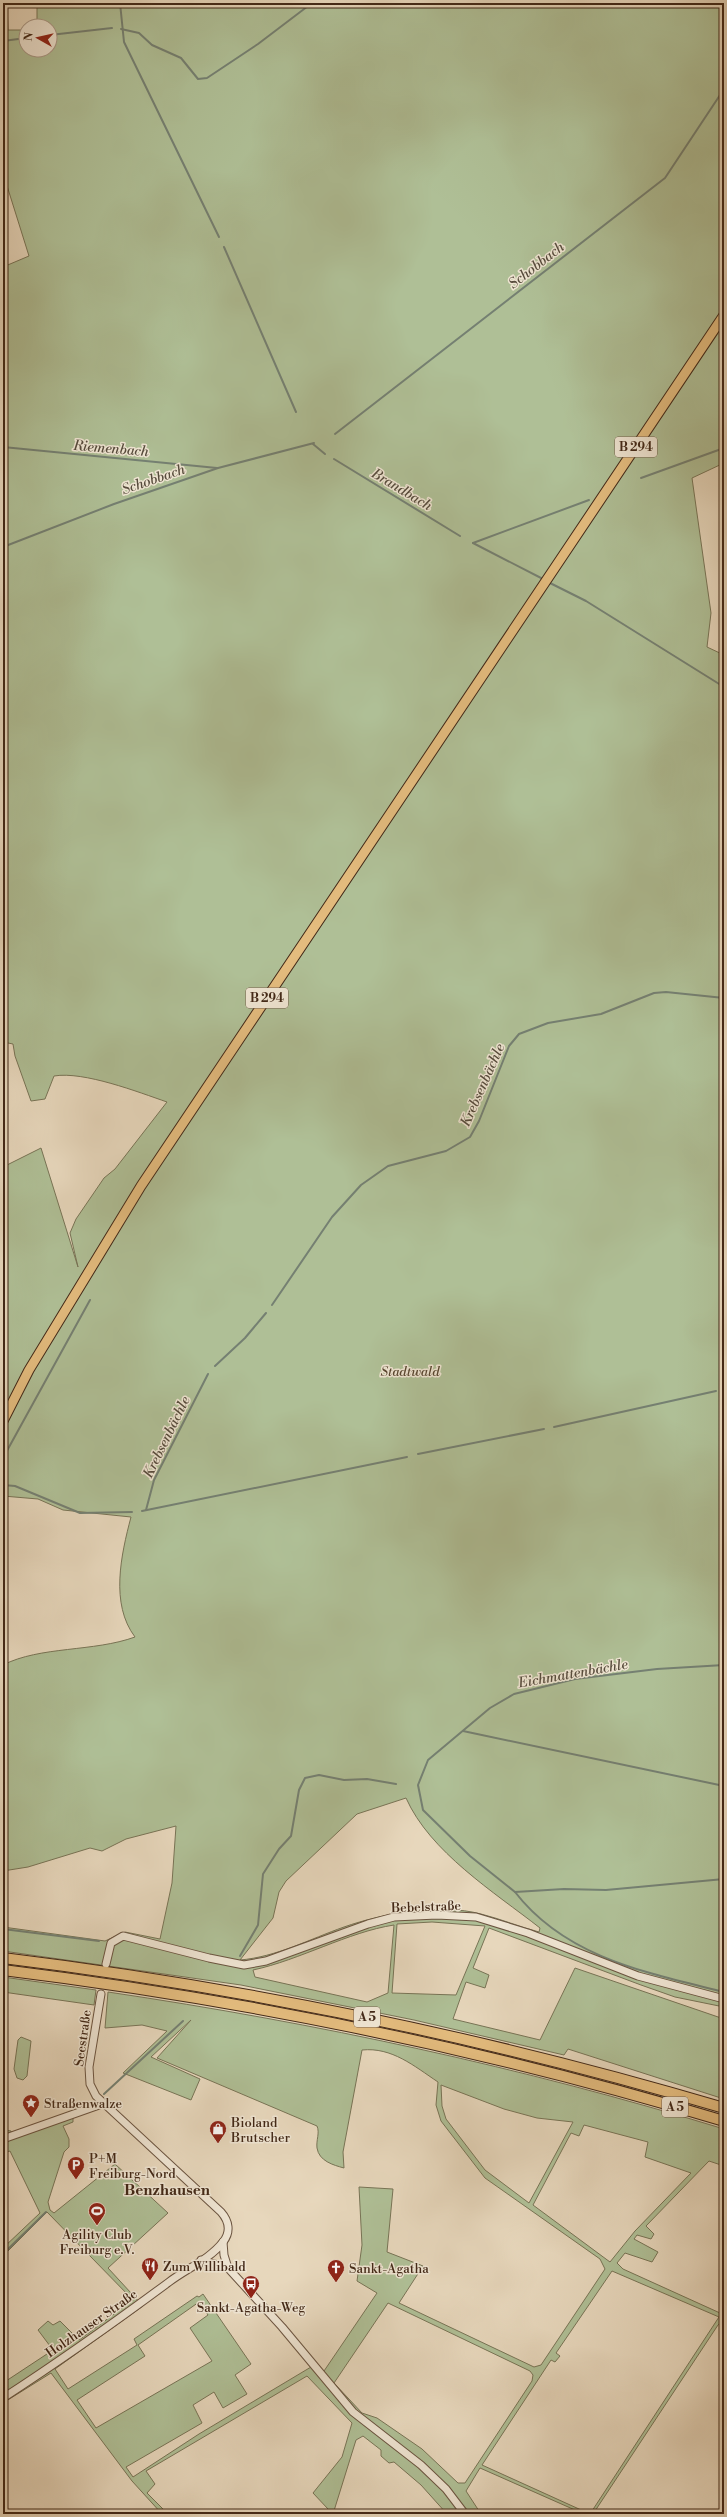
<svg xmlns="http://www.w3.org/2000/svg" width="727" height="2517" font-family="'Libre Bodoni',serif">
<rect width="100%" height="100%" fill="#e7d7bc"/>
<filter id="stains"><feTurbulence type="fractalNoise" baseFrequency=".005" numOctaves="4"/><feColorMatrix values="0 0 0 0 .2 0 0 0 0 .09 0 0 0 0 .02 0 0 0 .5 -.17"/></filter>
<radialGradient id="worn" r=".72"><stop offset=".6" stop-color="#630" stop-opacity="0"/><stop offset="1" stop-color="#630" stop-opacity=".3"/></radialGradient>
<g fill="#afbf96" stroke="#787456" fill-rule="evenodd">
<path d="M 3,3 L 7,3 L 8,30 L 26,30 L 26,50 L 50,50 L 50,26 L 37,26 L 37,3 L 724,3 L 724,463 L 692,478 L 711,613 L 707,647 L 724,655 L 724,2007 L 675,1997 L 641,1985 L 489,1928 L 473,1968 L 489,1975 L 485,1988 L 466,1982 L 453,2019 L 540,2040 L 575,1968 L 724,2019 L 724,2099 L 568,2049 L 564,2055 L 414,2020 L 241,1985 L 3,1951 L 3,1927 L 105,1941 L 125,1932 L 160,1939 L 172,1883 L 176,1826 L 126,1839 L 102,1851 L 90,1848 L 28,1867 L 3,1871 L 3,1665 C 40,1646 94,1652 135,1637 C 110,1604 121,1555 131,1517 L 63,1510 L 38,1499 L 3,1496 L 3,1167 L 41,1148 L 78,1267 L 70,1233 L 76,1219 L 104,1178 L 115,1169 L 167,1102 C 138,1092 84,1071 54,1076 L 45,1099 L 31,1101 L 15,1056 L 13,1044 L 3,1042 L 3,267 L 29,256 L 3,173 ZM 406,1798 C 430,1852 494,1892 540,1928 L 539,1932 C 520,1927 501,1919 481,1914 C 439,1903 384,1913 344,1927 C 310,1939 276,1957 240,1960 L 273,1918 L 279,1892 L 286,1881 L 357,1814 ZM 432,1922 L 485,1926 L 456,1995 L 392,1993 L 397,1924 ZM 394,1925 L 388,1993 L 367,2002 L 255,1977 L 253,1970 C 300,1960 348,1932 394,1925 Z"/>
<path d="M 3,1977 L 96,1990 L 94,2005 L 3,1992 Z"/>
<path d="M 108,1992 C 317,2023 522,2067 724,2129 L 724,2166 L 709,2161 L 646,2226 L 654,2234 L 651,2239 L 637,2235 L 634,2239 L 658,2252 L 652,2262 L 625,2253 L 617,2263 L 623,2269 L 720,2313 L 724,2310 L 724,2320 L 718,2325 L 593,2514 L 584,2514 L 480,2468 L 466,2491 L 481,2514 L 447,2514 L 421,2485 L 394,2462 L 389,2463 L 381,2456 L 381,2450 L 363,2436 L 356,2440 L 333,2514 L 326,2514 L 328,2509 L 313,2493 L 342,2457 L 352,2423 L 307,2376 L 146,2471 L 155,2484 L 147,2493 L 168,2514 L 162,2514 L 132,2481 L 51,2373 L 3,2403 L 3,2383 L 53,2350 L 38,2330 L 48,2321 L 53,2325 L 60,2321 L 79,2340 L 133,2300 L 47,2212 L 3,2256 L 3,2248 L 40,2213 L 10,2151 L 3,2153 L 5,2130 L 11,2131 L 13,2136 L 73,2118 L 73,2122 L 63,2126 L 69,2139 L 69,2147 L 64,2152 L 48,2202 L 50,2210 L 54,2213 L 115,2164 L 168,2213 L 108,2268 L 143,2306 L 55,2369 L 68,2389 L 137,2345 L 134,2339 L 197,2296 L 199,2297 L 203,2294 L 251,2364 L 235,2375 L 247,2394 L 223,2408 L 214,2392 L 193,2405 L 202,2423 L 126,2467 L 133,2477 L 199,2434 L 316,2364 L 324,2371 L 377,2293 L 357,2281 L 362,2245 L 359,2187 L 393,2189 L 387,2252 L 423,2266 L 399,2303 L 534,2367 L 541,2365 L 605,2269 L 600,2259 L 485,2178 L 441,2121 L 436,2105 L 438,2082 C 414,2066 392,2047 362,2050 L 343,2152 L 344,2168 C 333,2165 319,2161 317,2148 C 316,2140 320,2133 317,2126 L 157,2058 L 191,2020 L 151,2057 L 200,2079 L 191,2100 L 123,2073 L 167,2031 L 142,2025 L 105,2028 ZM 441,2085 L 504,2109 L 537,2118 L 573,2122 L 529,2203 L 485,2170 L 446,2119 L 442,2106 ZM 584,2125 L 648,2142 L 645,2157 L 691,2173 L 635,2231 L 610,2262 L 533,2205 L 571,2133 L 579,2136 ZM 612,2271 L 719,2317 L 590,2514 L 482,2465 L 551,2360 L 555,2362 L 560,2356 L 556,2353 ZM 199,2302 L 208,2315 L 190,2328 L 212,2361 L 96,2428 L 77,2400 L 145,2356 L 138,2345 ZM 388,2303 L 530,2371 L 533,2375 L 532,2381 L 465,2483 L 458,2483 L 422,2449 L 377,2418 L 362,2413 L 334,2383 Z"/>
<path d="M 21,2037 L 31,2041 L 27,2076 L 23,2080 L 17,2078 L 14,2069 L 18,2040 Z"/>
</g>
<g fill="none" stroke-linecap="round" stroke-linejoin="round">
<g stroke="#758072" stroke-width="2">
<path d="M 120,3 L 124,42 L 219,237"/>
<path d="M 121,29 L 139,33 L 152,45 L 181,58 L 198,79 L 207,78 L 258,44 L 312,3"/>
<path d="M 50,35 L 112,28"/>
<path d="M 3,41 L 26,38"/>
<path d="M 224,247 L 296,412"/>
<path d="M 335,434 L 665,178 L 724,89"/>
<path d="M 313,444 L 325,454"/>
<path d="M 3,447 L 217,468"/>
<path d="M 334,459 L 460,536"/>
<path d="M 641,478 L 724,448"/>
<path d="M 473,543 L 543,579"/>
<path d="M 473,543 L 589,500"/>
<path d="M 3,547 L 114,504 L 218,468 L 314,443"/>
<path d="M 548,582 L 586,601 L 724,687"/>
<path d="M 272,1305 L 332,1217 L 361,1185 L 388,1166 L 446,1151 L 470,1137 L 479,1121 L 509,1046 L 519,1034 L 548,1023 L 601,1014 L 654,993 L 666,992 L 724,998"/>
<path d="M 215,1366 L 245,1338 L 266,1313"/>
<path d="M 554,1427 L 716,1391"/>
<path d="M 418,1454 L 544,1429"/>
<path d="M 3,1458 L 90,1300"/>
<path d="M 3,1485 L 15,1486 L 80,1513 L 132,1512"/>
<path d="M 146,1510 L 154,1480 L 208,1374"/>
<path d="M 142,1511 L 407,1457"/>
<path d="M 724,1665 L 657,1669 L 575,1679 L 514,1694 L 490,1708 L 428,1760 L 418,1785 L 423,1810 L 470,1856 L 515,1892 L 564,1889 L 606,1890 L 724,1879"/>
<path d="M 463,1731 L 724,1786"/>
<path d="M 515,1892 C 566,1958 648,1973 724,1992"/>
<path d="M 3,1929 L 99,1941"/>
<path d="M 240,1956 L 258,1925 L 263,1874 L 279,1849 L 291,1836 L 299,1790 L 305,1778 L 319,1775 L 344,1780 L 367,1779 L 396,1784"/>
<path d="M 104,2094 L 183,2021"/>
<path d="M 3,2254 L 46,2212"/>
</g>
<defs>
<g id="tertiary">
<path d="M 106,1964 L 111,1943 L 123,1936 L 209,1958 L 244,1965 L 266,1961 L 368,1924 L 394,1917 L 437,1915 L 476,1917 L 528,1933 L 638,1976 L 724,1999"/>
<path d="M 3,2139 L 102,2104"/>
<path d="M 223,2242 L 224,2255 L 228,2268"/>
<path d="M 201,2260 L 228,2268 L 282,2327 L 353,2412 L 421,2465 L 446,2489 L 465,2514"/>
<path d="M 3,2398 C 60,2361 115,2322 169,2282 C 186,2269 210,2259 223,2242 C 231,2232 229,2221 221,2212 L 96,2096 L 90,2084 L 89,2067 L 101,1994"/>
</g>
<path id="primary" d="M 3,1421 L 29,1370 L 141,1186 L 724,315"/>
<g id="motorway">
<path d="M 3,1958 C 248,1988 488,2038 724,2108"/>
<path d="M 3,1970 C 247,2000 489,2050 724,2121"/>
</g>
</defs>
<use href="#tertiary" stroke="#6b5440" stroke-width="9"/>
<use href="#primary" stroke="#422817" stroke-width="11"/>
<use href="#motorway" stroke="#422817" stroke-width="12"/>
<use href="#tertiary" stroke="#efe5d3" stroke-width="7"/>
<use href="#primary" stroke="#e4bc7e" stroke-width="9"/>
<use href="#motorway" stroke="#e4bc7e" stroke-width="10"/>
</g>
<defs>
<symbol id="sight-pin" viewBox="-11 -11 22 30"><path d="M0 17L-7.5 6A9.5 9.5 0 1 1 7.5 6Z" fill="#8f2418" stroke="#efe5d3"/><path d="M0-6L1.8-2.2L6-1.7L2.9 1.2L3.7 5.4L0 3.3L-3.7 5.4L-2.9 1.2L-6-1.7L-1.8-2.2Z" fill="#fff"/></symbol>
<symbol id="shop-pin" viewBox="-11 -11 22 30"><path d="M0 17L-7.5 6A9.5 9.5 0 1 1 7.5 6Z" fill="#8f2418" stroke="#efe5d3"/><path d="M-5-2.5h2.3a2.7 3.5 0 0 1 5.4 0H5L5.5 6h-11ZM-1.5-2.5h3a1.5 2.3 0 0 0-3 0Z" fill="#fff"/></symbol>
<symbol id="parking-pin" viewBox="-11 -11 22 30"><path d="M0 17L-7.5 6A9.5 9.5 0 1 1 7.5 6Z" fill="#8f2418" stroke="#efe5d3"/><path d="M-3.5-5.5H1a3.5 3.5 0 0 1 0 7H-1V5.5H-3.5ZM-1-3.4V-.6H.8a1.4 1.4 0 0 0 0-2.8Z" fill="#fff"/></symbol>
<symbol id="stadium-pin" viewBox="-11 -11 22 30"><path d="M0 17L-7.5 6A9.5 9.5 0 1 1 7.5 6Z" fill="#8f2418" stroke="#efe5d3"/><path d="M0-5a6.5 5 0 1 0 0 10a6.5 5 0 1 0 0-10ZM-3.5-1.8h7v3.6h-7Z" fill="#fff"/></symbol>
<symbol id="restaurant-pin" viewBox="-11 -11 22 30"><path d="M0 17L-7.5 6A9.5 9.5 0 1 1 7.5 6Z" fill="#8f2418" stroke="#efe5d3"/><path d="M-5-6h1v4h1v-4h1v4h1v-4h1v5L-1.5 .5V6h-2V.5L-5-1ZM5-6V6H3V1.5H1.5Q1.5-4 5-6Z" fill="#fff"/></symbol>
<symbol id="church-pin" viewBox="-11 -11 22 30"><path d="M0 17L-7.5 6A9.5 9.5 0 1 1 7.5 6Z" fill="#8f2418" stroke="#efe5d3"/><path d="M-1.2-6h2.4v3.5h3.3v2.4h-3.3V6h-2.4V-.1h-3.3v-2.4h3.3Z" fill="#fff"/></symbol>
<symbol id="bus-pin" viewBox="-11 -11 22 30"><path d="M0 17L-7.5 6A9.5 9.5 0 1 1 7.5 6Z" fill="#8f2418" stroke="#efe5d3"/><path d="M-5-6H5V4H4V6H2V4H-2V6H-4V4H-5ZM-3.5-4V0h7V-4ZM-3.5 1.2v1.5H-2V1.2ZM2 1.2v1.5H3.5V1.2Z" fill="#fff"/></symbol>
</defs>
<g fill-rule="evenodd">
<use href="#sight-pin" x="21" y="2093" width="20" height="27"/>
<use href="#shop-pin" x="208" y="2119" width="20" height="27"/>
<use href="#parking-pin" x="66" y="2155" width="20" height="27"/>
<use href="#stadium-pin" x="87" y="2201" width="20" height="27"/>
<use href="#restaurant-pin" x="140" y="2256" width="20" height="27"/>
<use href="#church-pin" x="326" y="2258" width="20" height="27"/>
<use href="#bus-pin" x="241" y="2274" width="20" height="27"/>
</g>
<g text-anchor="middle" stroke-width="3" stroke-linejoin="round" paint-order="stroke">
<g fill="#efe5d3" stroke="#76614f" stroke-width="1">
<rect x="615" y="437" width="42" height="20" rx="3"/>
<rect x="246" y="988" width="42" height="20" rx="3"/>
<rect x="354" y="2007" width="26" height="20" rx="3"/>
<rect x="662" y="2097" width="26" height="20" rx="3"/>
</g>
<g font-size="12" font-weight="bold" fill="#422817">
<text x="636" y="451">B 294</text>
<text x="267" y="1002">B 294</text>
<text x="367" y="2021">A 5</text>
<text x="675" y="2111">A 5</text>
</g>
<g font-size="13" font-style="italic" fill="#584630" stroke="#efe5d3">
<text x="410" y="1376">Stadtwald</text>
</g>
<g font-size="13" fill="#422817" stroke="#efe5d3">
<text transform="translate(426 1906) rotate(-2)" y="5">Bebelstraße</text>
<text transform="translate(82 2038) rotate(-82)" y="5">Seestraße</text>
<text transform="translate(91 2323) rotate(-35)" y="5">Holzhauser Straße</text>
</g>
<g font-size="13" fill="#422817" stroke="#efe5d3" text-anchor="start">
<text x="44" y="2108">Straßenwalze</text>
<text x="231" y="2127">Bioland<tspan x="231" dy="15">Brutscher</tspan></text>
<text x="89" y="2163">P+M<tspan x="89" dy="15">Freiburg-Nord</tspan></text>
<text x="97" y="2239" text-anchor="middle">Agility Club<tspan x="97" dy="15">Freiburg e.V.</tspan></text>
<text x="163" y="2271">Zum Willibald</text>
<text x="349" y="2273">Sankt-Agatha</text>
<text x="251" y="2312" text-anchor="middle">Sankt-Agatha-Weg</text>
</g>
<g font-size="14" font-style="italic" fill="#574c3d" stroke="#efe5d3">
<text transform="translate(536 265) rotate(-38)" y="5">Schobbach</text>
<text transform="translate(111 448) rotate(5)" y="5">Riemenbach</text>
<text transform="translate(153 479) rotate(-19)" y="5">Schobbach</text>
<text transform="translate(402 489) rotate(31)" y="5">Brandbach</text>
<text transform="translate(482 1085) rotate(-66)" y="5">Krebsenbächle</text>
<text transform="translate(166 1437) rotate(-64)" y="5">Krebsenbächle</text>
<text transform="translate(573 1673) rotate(-10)" y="5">Eichmattenbächle</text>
</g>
<g font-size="15" font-weight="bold" fill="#422817" stroke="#efe5d3">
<text x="167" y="2195">Benzhausen</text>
</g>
</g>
<rect width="727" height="2517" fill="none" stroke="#e7d7bc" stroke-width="16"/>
<rect x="4" y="4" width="719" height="2509" fill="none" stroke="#422817" stroke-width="2"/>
<rect x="8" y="8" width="711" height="2501" fill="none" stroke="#422817"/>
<g transform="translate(38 38) rotate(278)"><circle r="19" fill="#efe5d3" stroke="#aa9988"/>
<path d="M0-3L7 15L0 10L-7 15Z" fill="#8f2418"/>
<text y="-6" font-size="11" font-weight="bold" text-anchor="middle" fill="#422817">N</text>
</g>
<rect width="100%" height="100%" filter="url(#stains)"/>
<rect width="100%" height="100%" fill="url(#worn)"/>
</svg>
